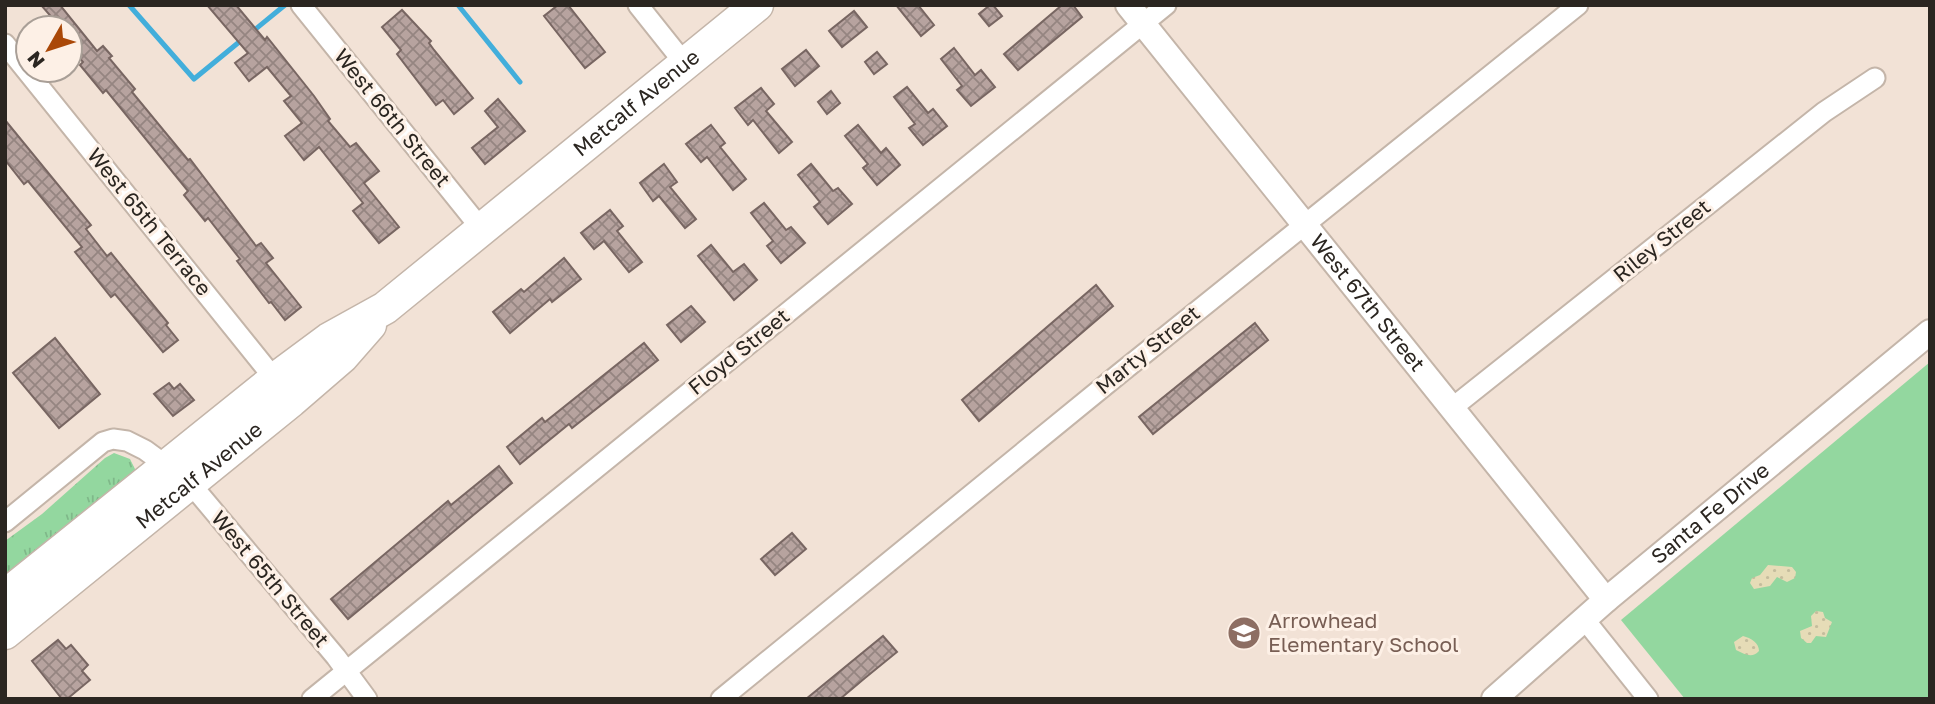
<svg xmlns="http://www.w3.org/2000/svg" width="1935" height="704" font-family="'Golos Text',sans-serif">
<defs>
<pattern id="sand-dots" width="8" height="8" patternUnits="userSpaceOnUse" patternTransform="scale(1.75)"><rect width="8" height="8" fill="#e6dcb7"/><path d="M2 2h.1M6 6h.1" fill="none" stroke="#c5bd9d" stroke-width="1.8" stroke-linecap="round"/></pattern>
<pattern id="park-tufts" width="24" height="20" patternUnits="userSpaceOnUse" patternTransform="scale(1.75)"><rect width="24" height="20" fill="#93d79f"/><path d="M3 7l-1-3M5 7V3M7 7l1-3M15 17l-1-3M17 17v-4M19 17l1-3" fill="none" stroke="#7fb889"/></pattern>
<pattern id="building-cross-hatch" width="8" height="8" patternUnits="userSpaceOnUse" patternTransform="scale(1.75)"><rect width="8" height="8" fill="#b7a39f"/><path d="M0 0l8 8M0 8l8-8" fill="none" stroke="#958581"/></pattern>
</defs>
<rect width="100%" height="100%" fill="#f2e2d6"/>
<path fill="#93d79f" d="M 1930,362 L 1930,699 L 1685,699 L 1621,620 Z"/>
<g fill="url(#sand-dots)">
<path d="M 1768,565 L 1792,567 L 1796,572 L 1795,578 L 1787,582 L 1777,577 L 1770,586 L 1754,589 L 1750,583 L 1752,578 L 1760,575 Z"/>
<path d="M 1816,611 L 1823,612 L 1825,618 L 1832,622 L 1826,637 L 1816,636 L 1811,643 L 1807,643 L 1801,638 L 1800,631 L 1812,626 L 1811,616 Z"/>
<path d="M 1743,636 C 1751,638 1759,643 1759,651 C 1752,659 1744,654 1736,650 L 1734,642 Z"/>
</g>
<path fill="url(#park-tufts)" d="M 114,453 L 130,459 L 136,471 L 5,586 L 5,541 L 42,514 L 105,458 Z"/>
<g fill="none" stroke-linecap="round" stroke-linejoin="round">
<g stroke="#42aedb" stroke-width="5">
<path d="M 129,5 L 194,79 L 244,38"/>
<path d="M 458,5 L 520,82"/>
<path d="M 252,32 L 285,5"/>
</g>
</g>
<g fill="url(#building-cross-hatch)" stroke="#786662" stroke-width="2">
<path d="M 41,5 L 60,5 L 97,51 L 103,46 L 112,56 L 109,58 L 135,89 L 132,92 L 188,160 L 190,159 L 256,246 L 261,243 L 273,258 L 266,263 L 301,307 L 285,320 L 271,302 L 269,303 L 237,261 L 240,259 L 208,218 L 205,221 L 184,195 L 188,191 L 106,90 L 103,93 L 80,65 L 83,62 L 70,47 L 70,28 L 54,28 L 55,21 Z"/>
<path d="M 207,5 L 236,5 L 265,40 L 267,37 L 314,96 L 330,119 L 328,121 L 350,147 L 356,143 L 379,171 L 364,183 L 399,227 L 379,243 L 353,211 L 363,203 L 319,147 L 304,160 L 285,136 L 302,123 L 284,101 L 291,96 L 267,67 L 249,81 L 235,63 L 248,53 Z"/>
<path d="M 558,5 L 568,5 L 605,52 L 585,68 L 544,16 Z"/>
<path d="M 896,5 L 918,5 L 934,25 L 921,36 Z"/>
<path d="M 990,5 L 993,5 L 1002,16 L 989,26 L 979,14 Z"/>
<path d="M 1062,5 L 1073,5 L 1082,17 L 1018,70 L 1004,54 Z"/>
<path d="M 402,10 L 431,41 L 429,43 L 434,50 L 473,98 L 454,114 L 443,100 L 436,105 L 397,54 L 401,50 L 382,27 Z"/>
<path d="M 854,11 L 867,27 L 842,47 L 829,31 Z"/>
<path d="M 954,48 L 975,75 L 981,70 L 995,87 L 971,106 L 957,90 L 962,86 L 941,59 Z"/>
<path d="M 806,50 L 819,66 L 795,86 L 782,69 Z"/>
<path d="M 877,52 L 887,64 L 874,74 L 865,62 Z"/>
<path d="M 907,87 L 928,113 L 933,109 L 947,126 L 923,145 L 909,128 L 915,124 L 894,97 Z"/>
<path d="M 761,88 L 774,104 L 766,111 L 792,142 L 779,153 L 753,120 L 748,125 L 735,108 Z"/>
<path d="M 831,91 L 840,103 L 827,114 L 818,102 Z"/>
<path d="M 498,99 L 525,131 L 485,164 L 472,148 L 498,127 L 485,111 Z"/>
<path d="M 5,120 L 91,225 L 86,229 L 107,256 L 111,253 L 168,323 L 166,325 L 178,340 L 163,352 L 115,294 L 111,297 L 75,252 L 82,247 L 28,181 L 24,184 L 5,160 Z"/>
<path d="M 711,125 L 725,143 L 720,147 L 746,179 L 733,190 L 707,157 L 701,162 L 686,144 Z"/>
<path d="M 858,125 L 881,153 L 886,148 L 900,165 L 877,185 L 863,168 L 868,164 L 845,136 Z"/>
<path d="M 664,164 L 677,182 L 670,187 L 696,219 L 685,228 L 659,196 L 653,201 L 640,183 Z"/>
<path d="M 811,164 L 833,191 L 838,188 L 852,204 L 828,224 L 814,207 L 820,202 L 798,175 Z"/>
<path d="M 764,203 L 786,230 L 791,227 L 805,243 L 781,263 L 767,246 L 773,241 L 751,213 Z"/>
<path d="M 610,210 L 623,226 L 617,231 L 642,262 L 629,272 L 604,241 L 594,249 L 581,233 Z"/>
<path d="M 711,245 L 733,272 L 744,264 L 757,280 L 734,300 L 698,256 Z"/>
<path d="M 564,258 L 581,279 L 552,302 L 550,299 L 510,333 L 493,312 L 521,289 L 524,292 Z"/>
<path d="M 1096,285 L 1113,306 L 979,421 L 962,400 Z"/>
<path d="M 691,306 L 705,322 L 681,342 L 667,325 Z"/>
<path d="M 1255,323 L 1268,340 L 1153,434 L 1139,417 Z"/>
<path d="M 55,338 L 100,394 L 59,428 L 13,373 Z"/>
<path d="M 644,343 L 658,360 L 572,428 L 569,424 L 520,464 L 507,447 L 542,418 L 545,422 Z"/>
<path d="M 169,383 L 174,389 L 180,384 L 194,400 L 173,416 L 154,394 Z"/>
<path d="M 499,466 L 512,483 L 348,619 L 331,599 L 448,501 L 451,505 Z"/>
<path d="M 792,533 L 806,549 L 775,575 L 761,559 Z"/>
<path d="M 883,636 L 897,652 L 865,678 L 840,699 L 806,699 Z"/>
<path d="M 58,640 L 66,649 L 71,645 L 88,665 L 82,671 L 90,680 L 67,699 L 62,699 L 32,661 Z"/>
</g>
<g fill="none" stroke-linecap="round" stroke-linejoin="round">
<defs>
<g id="minor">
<path d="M 301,5 L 483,231"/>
<path d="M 638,5 L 685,64"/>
<path d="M 5,44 L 281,387"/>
<path d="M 1452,408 L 1824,112 L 1875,78"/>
<path d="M 5,522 L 103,442 L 113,439 L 127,441 L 145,450 L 190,483 L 336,657 L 367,699"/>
<path d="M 1585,620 L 1648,699"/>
<path d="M 312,699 L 1166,5"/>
<path d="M 721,699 L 1119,374 L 1578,5"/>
</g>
<g id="tertiary">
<path id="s1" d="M 1128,5 L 1606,600"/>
<path id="s2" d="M 1494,699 L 1606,600 L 1930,332"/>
</g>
<g id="primary">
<path id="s3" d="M 5,596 L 275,379 L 329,339 L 385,308 L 757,5"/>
<path id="s4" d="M 5,633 L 291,401 L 342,357 L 370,325"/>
</g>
</defs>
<use href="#minor" stroke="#c4b5a9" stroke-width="23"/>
<use href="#tertiary" stroke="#c4b5a9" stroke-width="28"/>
<use href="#primary" stroke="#c4b5a9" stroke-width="35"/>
<use href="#minor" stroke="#fff" stroke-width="19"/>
<use href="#tertiary" stroke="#fff" stroke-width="24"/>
<use href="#primary" stroke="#fff" stroke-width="32"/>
</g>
<defs>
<symbol id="school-disc" viewBox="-11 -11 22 22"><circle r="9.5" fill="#8d6e63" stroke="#fdf0e6"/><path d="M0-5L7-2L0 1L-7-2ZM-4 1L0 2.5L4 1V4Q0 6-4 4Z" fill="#fff"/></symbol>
</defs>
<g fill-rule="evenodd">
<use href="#school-disc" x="1225" y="614" width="38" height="38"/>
</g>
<g text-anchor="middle" stroke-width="6" stroke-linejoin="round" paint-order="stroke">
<g font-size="21" fill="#2b2621" stroke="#fdf0e6">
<text dy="7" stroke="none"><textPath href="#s3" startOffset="802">Metcalf Avenue</textPath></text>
<text transform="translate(392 118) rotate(51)" y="7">West 66th Street</text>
<text transform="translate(149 222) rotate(51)" y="7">West 65th Terrace</text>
<text transform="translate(1662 241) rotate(-39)" y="7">Riley Street</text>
<text dy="7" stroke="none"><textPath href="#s1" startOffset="382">West 67th Street</textPath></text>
<text transform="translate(1148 350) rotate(-39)" y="7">Marty Street</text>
<text transform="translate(739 352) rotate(-39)" y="7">Floyd Street</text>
<text dy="7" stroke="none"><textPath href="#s4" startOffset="250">Metcalf Avenue</textPath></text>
<text dy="7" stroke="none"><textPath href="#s2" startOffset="285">Santa Fe Drive</textPath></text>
<text transform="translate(270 579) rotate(50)" y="7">West 65th Street</text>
</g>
<g font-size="21" fill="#785e54" stroke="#fdf0e6" text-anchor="start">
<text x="1268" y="628">Arrowhead<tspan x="1268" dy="24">Elementary School</tspan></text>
</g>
</g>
<rect width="1935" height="704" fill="none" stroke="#2b2621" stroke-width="14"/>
<g transform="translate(49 49) rotate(231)"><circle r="33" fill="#fdf0e6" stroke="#a99f97" stroke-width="2"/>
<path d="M0-5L12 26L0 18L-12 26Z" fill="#aa4808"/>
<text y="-10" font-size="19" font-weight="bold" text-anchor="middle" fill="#2b2621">N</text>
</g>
</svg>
